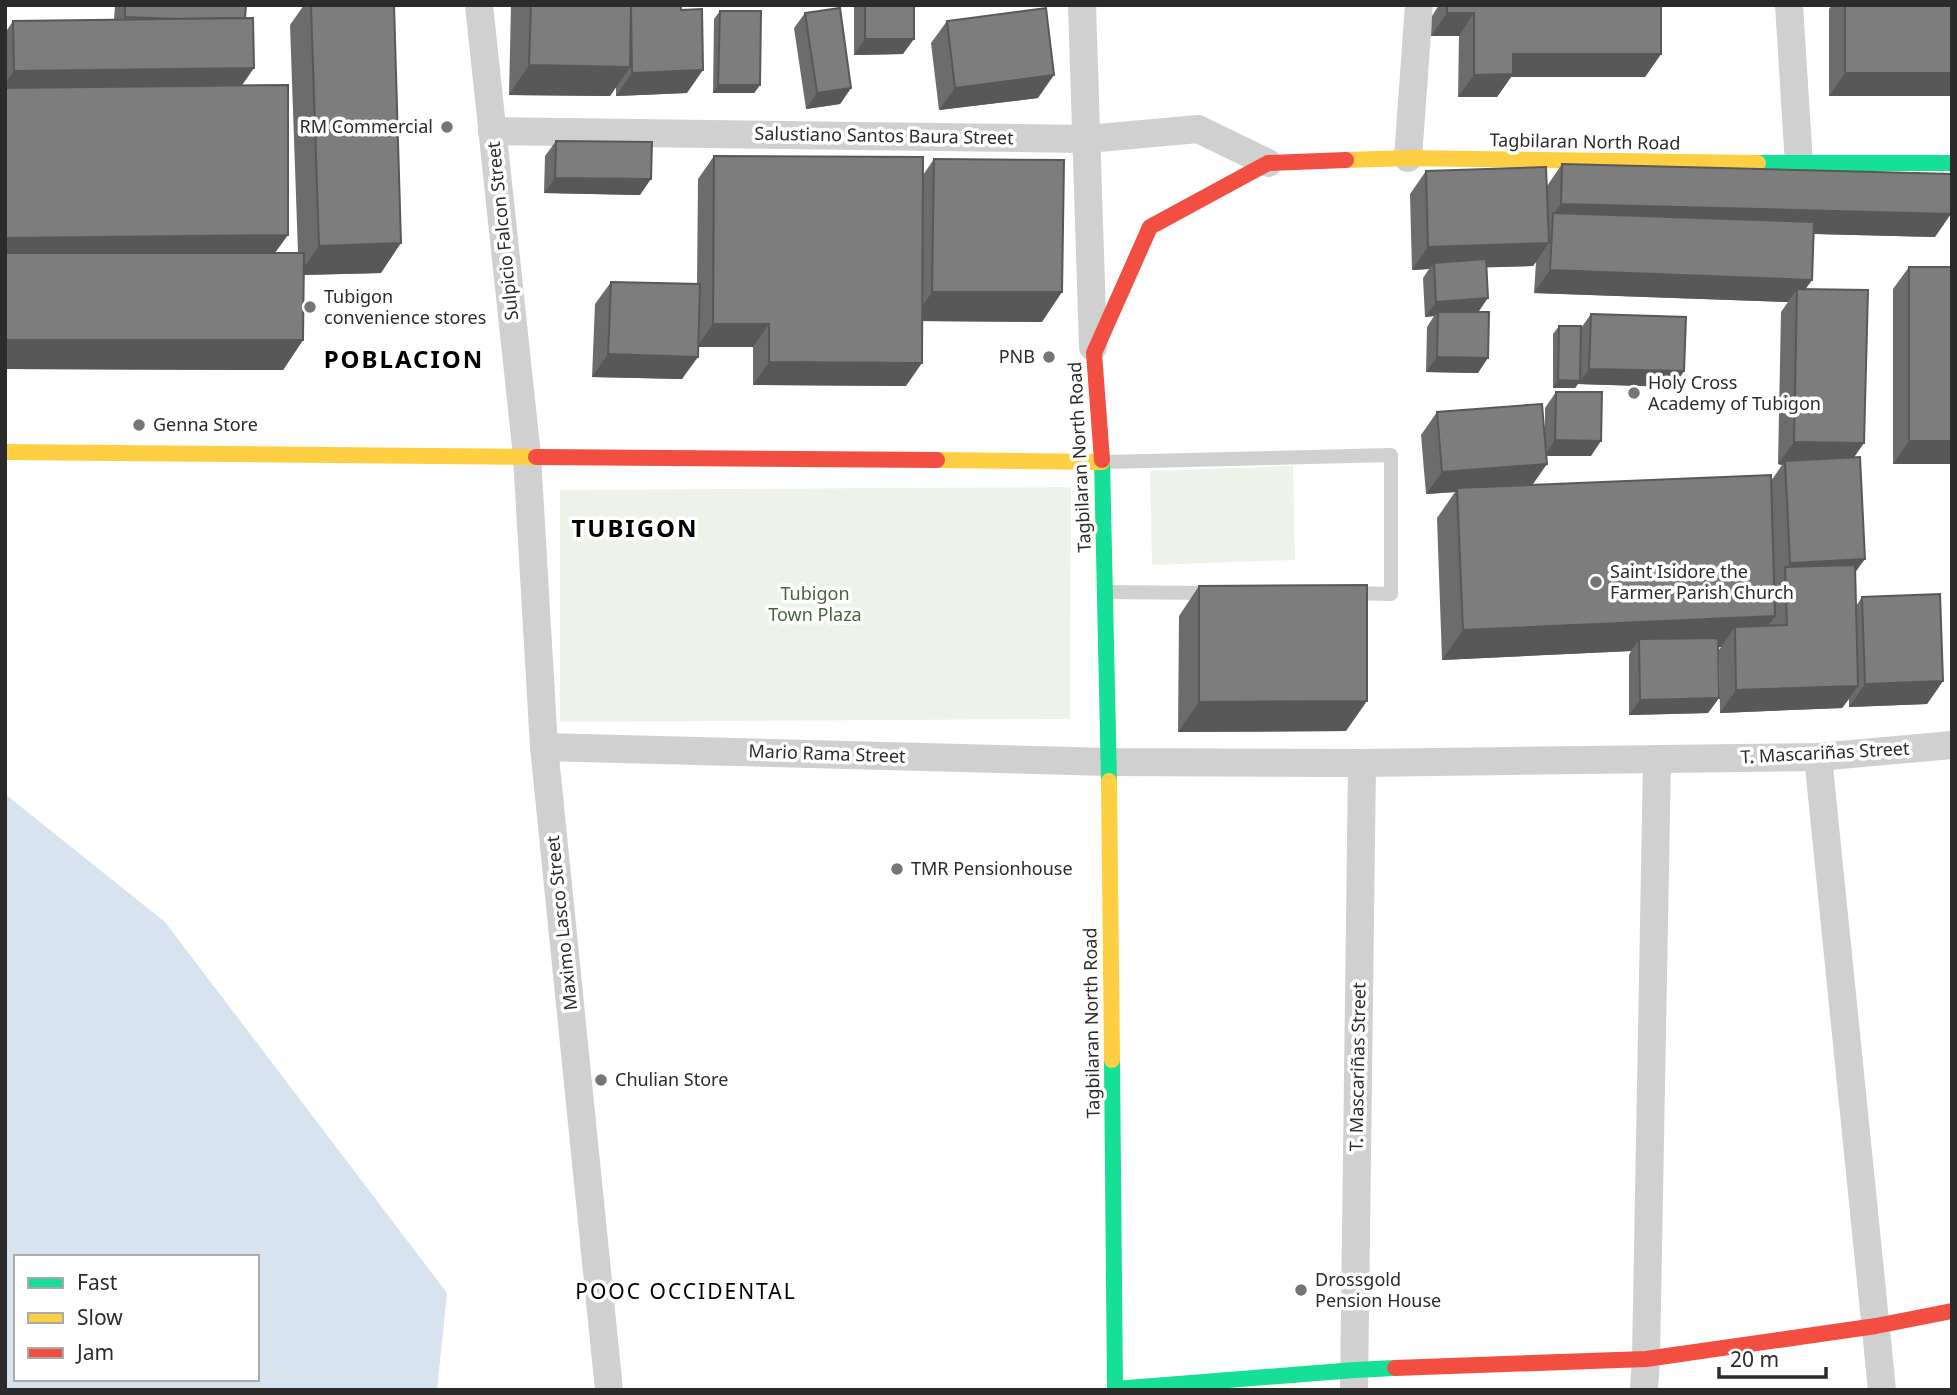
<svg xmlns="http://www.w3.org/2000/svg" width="1957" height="1395" font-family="'Noto Sans',sans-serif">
<rect width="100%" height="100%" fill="#fff"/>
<g fill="#eef3ea">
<path d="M 1293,466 L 1295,560 L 1152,565 L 1150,471 Z"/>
<path d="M 1071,487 L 1070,719 L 560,722 L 560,490 Z"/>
</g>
<path fill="#d7e4ef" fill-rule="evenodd" d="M 5,794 L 165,922 L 447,1293 L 437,1390 L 5,1390 ZM 16,1257 L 257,1257 L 257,1379 L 16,1379 Z"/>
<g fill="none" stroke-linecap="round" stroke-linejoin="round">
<g stroke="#d0d0d0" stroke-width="14">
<path d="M 1104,462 L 1391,455 L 1391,594 L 1348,593"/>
<path d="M 1106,592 L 1212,593"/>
</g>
<g stroke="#d0d0d0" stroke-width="28">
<path d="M 479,5 L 527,456 L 544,747 L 609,1390"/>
<path d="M 1082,5 L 1093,347"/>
<path d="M 1789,5 L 1799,164"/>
<path d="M 492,131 L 1087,139 L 1198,129 L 1268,163"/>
<path d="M 1408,158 L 1419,5"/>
<path d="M 544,747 L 1109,762 L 1362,763 L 1818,757 L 1952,745"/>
<path d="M 1818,757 L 1882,1390"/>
<path d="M 1354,1390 L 1362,763"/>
<path d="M 1644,1390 L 1646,1359 L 1657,759"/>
</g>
<g stroke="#16e098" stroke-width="16">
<path d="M 1758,163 L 1952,163"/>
<path d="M 1102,460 L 1109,781"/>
<path d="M 1112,1060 L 1115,1390"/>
<path d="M 1115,1389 L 1355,1370 L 1395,1368"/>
</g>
<g stroke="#ffcf43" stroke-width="16">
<path d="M 1346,160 L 1408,158 L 1758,163"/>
<path d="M 5,452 L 536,457"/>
<path d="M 937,460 L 1102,462"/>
<path d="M 1109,781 L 1112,1060"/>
</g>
<g stroke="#f24e42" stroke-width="16">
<path d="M 536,457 L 937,460"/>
<path d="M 1102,460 L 1094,353 L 1150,227 L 1268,163 L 1346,160"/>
<path d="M 1395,1368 L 1646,1359 L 1876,1326 L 1952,1311"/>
</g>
</g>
<g fill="#6c6c6c">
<path d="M 115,5 L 246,5 L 242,86 L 275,253 L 298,253 L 290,25 L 304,5 L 311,5 L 381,273 L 304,275 L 303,340 L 283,370 L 5,369 L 5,33 L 13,21 L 114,20 Z"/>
<path d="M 511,5 L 681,5 L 687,93 L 616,96 L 616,87 L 610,96 L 509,95 Z"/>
<path d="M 854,5 L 914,5 L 903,54 L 854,55 Z"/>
<path d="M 1439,5 L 1661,5 L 1661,54 L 1645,77 L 1511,77 L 1497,97 L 1458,97 L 1459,36 L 1431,36 L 1432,16 Z"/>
<path d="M 1832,5 L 1952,5 L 1952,96 L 1829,96 L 1829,9 Z"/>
<path d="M 720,11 L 760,85 L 754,93 L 713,93 L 714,19 Z"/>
<path d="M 805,13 L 851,88 L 840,104 L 806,109 L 794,28 Z"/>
<path d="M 947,21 L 1038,98 L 939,110 L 931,43 Z"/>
<path d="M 556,141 L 640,195 L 544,193 L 545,156 Z"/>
<path d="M 714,156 L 923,175 L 934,159 L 1042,322 L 922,321 L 906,386 L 753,385 L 753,347 L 698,347 L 682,379 L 592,377 L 595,304 L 611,282 L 697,284 L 698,179 Z"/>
<path d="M 1562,164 L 1935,237 L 1814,234 L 1812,280 L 1805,289 L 1855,457 L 1856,606 L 1862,597 L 1943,681 L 1927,704 L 1849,707 L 1849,699 L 1842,708 L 1720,713 L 1719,650 L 1721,647 L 1718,647 L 1719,698 L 1708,713 L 1629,715 L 1629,655 L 1631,651 L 1442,660 L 1437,518 L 1455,492 L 1426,494 L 1421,435 L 1437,412 L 1545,434 L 1545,408 L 1556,392 L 1591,456 L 1546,456 L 1532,485 L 1771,481 L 1782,465 L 1778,464 L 1781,312 L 1788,302 L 1534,293 L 1536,262 L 1533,266 L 1486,267 L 1478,312 L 1478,373 L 1426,372 L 1427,327 L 1434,316 L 1425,317 L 1423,278 L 1429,269 L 1412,270 L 1410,194 L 1426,171 L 1547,186 Z"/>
<path d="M 1909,267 L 1952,267 L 1952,464 L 1893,464 L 1893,289 Z"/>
<path d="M 1591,314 L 1674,387 L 1578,384 L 1575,388 L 1553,388 L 1553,334 L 1559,326 L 1581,328 Z"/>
<path d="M 1199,586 L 1346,731 L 1178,732 L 1179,616 Z"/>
</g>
<g fill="#585858">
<path d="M 1447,13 L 1474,13 L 1459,36 L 1431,36 Z"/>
<path d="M 865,39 L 914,39 L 903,54 L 854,55 Z"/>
<path d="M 1513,54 L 1661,54 L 1645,77 L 1511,77 L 1497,97 L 1458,97 L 1474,75 Z"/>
<path d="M 529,65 L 630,67 L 610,96 L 509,95 Z"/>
<path d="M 254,68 L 238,91 L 5,93 L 5,83 L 14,71 Z"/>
<path d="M 703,70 L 687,93 L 616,96 L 632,73 Z"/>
<path d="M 1845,73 L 1952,73 L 1952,96 L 1829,96 Z"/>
<path d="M 1054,75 L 1038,98 L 939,110 L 955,88 Z"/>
<path d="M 718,85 L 760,85 L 754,93 L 713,93 Z"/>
<path d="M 851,88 L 840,104 L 806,109 L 817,93 Z"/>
<path d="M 555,178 L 651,179 L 640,195 L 544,193 Z"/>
<path d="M 1561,204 L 1951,214 L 1935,237 L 1552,227 L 1553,215 Z"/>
<path d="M 288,235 L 272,257 L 5,260 L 5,238 Z"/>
<path d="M 401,243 L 381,273 L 298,275 L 319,246 Z"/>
<path d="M 1549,243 L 1533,266 L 1434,269 L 1434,263 L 1429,269 L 1412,270 L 1428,247 Z"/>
<path d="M 1550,270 L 1812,280 L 1797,301 L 1797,289 L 1788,302 L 1534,293 Z"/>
<path d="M 932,292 L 1062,292 L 1042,322 L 912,321 Z"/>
<path d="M 1488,298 L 1477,314 L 1438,312 L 1434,316 L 1425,317 L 1436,302 Z"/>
<path d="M 713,324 L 769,324 L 753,347 L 697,347 Z"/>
<path d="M 5,340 L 303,340 L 283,370 L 5,369 Z"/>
<path d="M 608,354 L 698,357 L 682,379 L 592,377 Z"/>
<path d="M 1437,357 L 1488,358 L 1478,373 L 1426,372 Z"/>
<path d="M 769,362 L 922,363 L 906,386 L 753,385 Z"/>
<path d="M 1589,369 L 1684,371 L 1674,387 L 1578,384 Z"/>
<path d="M 1558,380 L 1580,381 L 1575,388 L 1553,388 Z"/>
<path d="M 1555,440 L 1601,441 L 1591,456 L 1544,456 Z"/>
<path d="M 1909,441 L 1952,441 L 1952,464 L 1893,464 Z"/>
<path d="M 1794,442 L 1864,443 L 1848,466 L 1785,461 L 1782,465 L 1778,464 Z"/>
<path d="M 1547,464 L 1531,487 L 1457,488 L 1455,492 L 1426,494 L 1442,472 Z"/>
<path d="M 1865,559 L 1849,581 L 1785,569 L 1790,563 Z"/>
<path d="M 1775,616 L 1755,645 L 1735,627 L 1721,647 L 1640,651 L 1639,639 L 1631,651 L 1442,660 L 1463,630 Z"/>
<path d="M 1943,681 L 1927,704 L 1849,707 L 1865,684 Z"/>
<path d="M 1858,686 L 1842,708 L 1720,713 L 1736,690 Z"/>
<path d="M 1719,698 L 1708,713 L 1629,715 L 1640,700 Z"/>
<path d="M 1367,701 L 1346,731 L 1178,732 L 1199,702 Z"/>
</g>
<g fill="#7d7d7d" stroke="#585858" stroke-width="2">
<path d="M 125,5 L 246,5 L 245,18 L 178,19 L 125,17 Z"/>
<path d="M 311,5 L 394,5 L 401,243 L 319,246 Z"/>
<path d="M 531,5 L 631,5 L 630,67 L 529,65 Z"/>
<path d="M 631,5 L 681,5 L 681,10 L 702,9 L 703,70 L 632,73 Z"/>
<rect x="865" y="5" width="49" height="34"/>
<path d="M 1447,5 L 1661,5 L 1661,54 L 1513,54 L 1513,74 L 1474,75 L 1474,13 L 1447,13 Z"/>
<rect x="1845" y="5" width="107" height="68"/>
<path d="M 840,8 L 851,88 L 817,93 L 805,13 Z"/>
<path d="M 1046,8 L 1054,75 L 955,88 L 947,21 Z"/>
<path d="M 720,11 L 761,11 L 760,85 L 718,85 Z"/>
<path d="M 253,18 L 254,68 L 14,71 L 13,21 Z"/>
<path d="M 288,85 L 288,235 L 5,238 L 5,88 Z"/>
<path d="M 556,141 L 652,142 L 651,179 L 555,178 Z"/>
<path d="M 714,156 L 923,157 L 922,363 L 769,362 L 769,324 L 713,324 Z"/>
<path d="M 934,159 L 1064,160 L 1062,292 L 932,292 Z"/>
<path d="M 1562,164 L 1952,174 L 1951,214 L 1561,204 Z"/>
<path d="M 1546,167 L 1549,243 L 1428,247 L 1426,171 Z"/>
<path d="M 1553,213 L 1814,222 L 1812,280 L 1550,270 Z"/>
<path d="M 5,253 L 304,253 L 303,340 L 5,340 Z"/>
<path d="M 1486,259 L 1488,298 L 1436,302 L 1434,263 Z"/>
<rect x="1909" y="267" width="43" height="174"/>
<path d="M 611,282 L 700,284 L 698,357 L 608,354 Z"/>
<path d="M 1797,289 L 1868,290 L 1864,443 L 1794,442 Z"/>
<path d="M 1438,312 L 1489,312 L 1488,358 L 1437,357 Z"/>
<path d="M 1591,314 L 1686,317 L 1684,371 L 1589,369 Z"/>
<path d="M 1559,326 L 1581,326 L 1580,381 L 1558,380 Z"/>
<path d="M 1556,392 L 1602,392 L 1601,441 L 1555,440 Z"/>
<path d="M 1542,404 L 1547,464 L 1442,472 L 1437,412 Z"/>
<path d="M 1860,457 L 1865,559 L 1790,563 L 1785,461 Z"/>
<path d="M 1771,475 L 1775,616 L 1463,630 L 1457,488 Z"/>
<path d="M 1855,565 L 1858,686 L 1736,690 L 1735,627 L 1787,625 L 1785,567 Z"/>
<path d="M 1367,585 L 1367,701 L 1199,702 L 1199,586 Z"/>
<path d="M 1940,594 L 1943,681 L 1865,684 L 1862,597 Z"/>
<path d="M 1718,638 L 1719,698 L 1640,700 L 1639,639 Z"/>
</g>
<g fill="#757575" stroke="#fff" stroke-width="2.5">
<circle cx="447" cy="127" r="7"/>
<circle cx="310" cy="307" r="7"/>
<circle cx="1049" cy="357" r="7"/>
<circle cx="1634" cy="393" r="7"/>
<circle cx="139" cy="425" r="7"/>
<circle cx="1596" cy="582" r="7"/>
<circle cx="897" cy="869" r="7"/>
<circle cx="601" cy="1080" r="7"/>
<circle cx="1301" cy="1290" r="7"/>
</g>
<g text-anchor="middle" stroke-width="7" stroke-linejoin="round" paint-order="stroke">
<g font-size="18" fill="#2b2b2b" stroke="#fff" text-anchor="start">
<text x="433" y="133" text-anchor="end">RM Commercial</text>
<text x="324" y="303">Tubigon<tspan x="324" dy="21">convenience stores</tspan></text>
<text x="1035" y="363" text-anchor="end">PNB</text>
<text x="1648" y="389">Holy Cross<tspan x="1648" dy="21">Academy of Tubigon</tspan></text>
<text x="153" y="431">Genna Store</text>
<text x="1610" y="578">Saint Isidore the<tspan x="1610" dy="21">Farmer Parish Church</tspan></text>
<text x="911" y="875">TMR Pensionhouse</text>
<text x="615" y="1086">Chulian Store</text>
<text x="1315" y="1286">Drossgold<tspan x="1315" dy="21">Pension House</tspan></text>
</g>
<g font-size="18" fill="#2b2b2b" stroke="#fff">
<text transform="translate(884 136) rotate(1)" y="6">Salustiano Santos Baura Street</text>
<text transform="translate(1585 142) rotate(1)" y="6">Tagbilaran North Road</text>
<text transform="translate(503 231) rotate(-96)" y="6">Sulpicio Falcon Street</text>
<text transform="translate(1080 457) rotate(-93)" y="6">Tagbilaran North Road</text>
<text transform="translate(1825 753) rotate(-3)" y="6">T. Mascariñas Street</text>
<text transform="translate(827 754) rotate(2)" y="6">Mario Rama Street</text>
<text transform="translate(562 923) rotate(-96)" y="6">Maximo Lasco Street</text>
<text transform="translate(1092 1023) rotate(-91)" y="6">Tagbilaran North Road</text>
<text transform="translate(1358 1067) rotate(-89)" y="6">T. Mascariñas Street</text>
</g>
<g font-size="18" fill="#4c643c" stroke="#fff">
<text x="815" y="600">Tubigon<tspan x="815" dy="21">Town Plaza</tspan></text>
</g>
<g font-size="21" letter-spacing="2" fill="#000" stroke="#fff">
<text x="686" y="1299">POOC OCCIDENTAL</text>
</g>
<g font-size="24" font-weight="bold" letter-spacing="2" fill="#000" stroke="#fff">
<text x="404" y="368">POBLACION</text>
<text x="635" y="537">TUBIGON</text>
</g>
</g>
<rect width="1957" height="1395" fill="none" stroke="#2b2b2b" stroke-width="14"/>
<rect x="14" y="1255" width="245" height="126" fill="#ffffff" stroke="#aaaaaa" stroke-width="2"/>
<rect x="28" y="1278" width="35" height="10" fill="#16e098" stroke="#aaaaaa" stroke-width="2"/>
<text x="77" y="1290" font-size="21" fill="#2b2b2b">Fast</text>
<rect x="28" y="1313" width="35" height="10" fill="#ffcf43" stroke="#aaaaaa" stroke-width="2"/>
<text x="77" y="1325" font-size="21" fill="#2b2b2b">Slow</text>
<rect x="28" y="1348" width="35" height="10" fill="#f24e42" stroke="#aaaaaa" stroke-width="2"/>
<text x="77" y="1360" font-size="21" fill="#2b2b2b">Jam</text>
<path d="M1719 1367v10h107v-10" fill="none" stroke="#2b2b2b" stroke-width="3.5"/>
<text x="1730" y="1367" font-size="21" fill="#2b2b2b" stroke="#ffffff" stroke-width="5" paint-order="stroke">20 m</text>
</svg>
